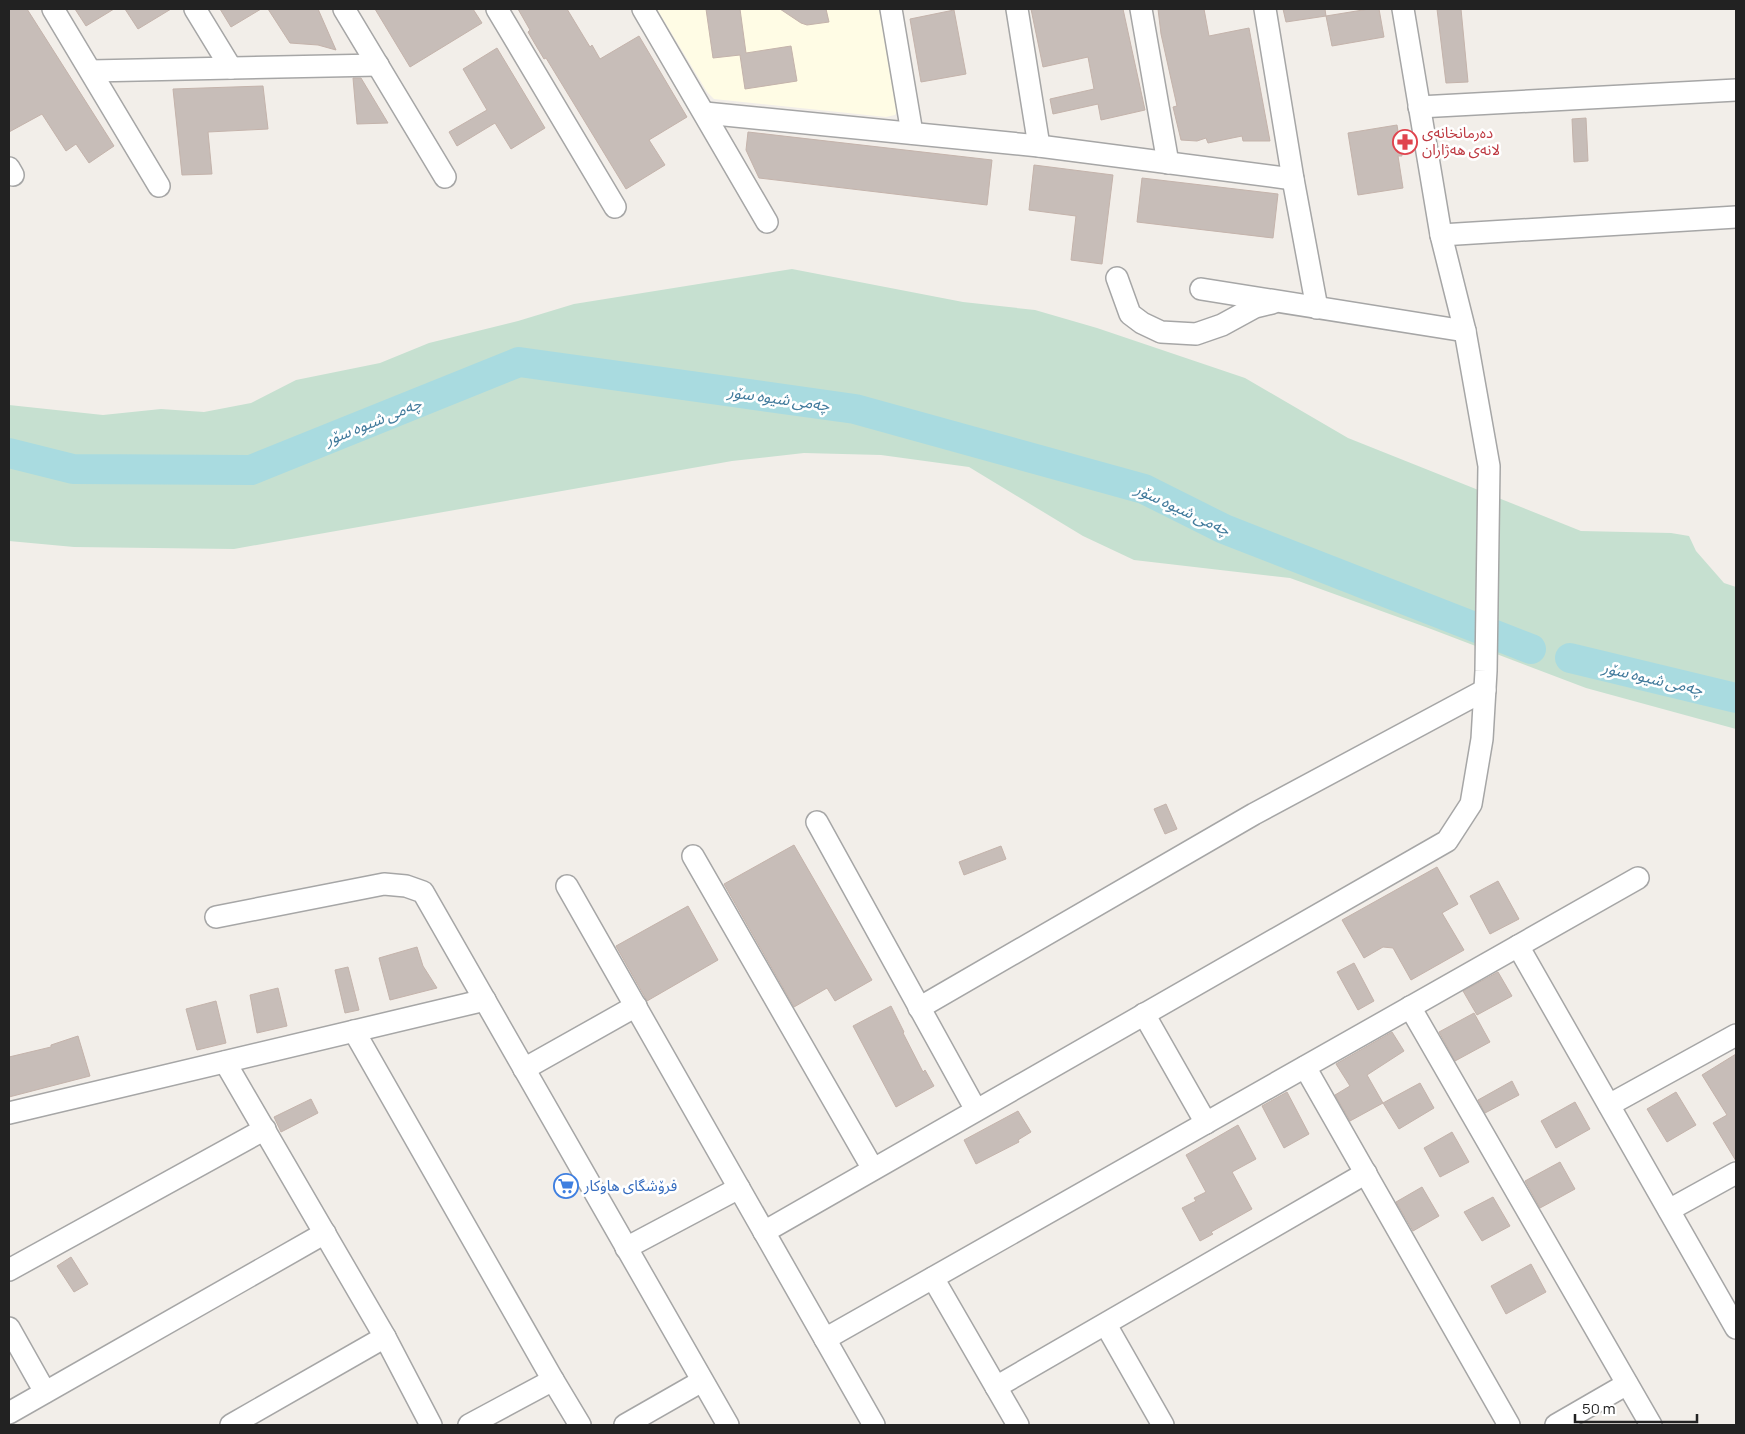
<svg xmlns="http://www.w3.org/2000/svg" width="1745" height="1434" font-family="Manrope,'Noto Sans Arabic',sans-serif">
<rect width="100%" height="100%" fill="#f2eee9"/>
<path fill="#fffce5" d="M 657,9 L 881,9 L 897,112 L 895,115 L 886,117 L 714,99 L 707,92 Z"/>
<path fill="#c6e0d0" d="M 792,269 L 963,302 L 1035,310 L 1097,328 L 1245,378 L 1348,438 L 1581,531 L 1671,533 L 1689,536 L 1696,551 L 1724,583 L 1736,587 L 1736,729 L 1586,688 L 1431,629 L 1290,578 L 1134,560 L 1083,536 L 969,467 L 881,455 L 804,453 L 732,461 L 234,549 L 74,547 L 9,541 L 9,405 L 103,415 L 161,409 L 204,412 L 251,403 L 296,380 L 380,363 L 429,343 L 518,321 L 574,304 Z"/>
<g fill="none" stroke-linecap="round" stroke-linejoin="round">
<g stroke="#a9dbe0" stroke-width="30">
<path d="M 9,453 L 73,469 L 251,470 L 519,362 L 855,409 L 1144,489 L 1224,529 L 1531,649"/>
<path d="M 1570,658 L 1736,698"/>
</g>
</g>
<g fill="#c7bdb8" stroke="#c4b3ab">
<path d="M 9,9 L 27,9 L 114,146 L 89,163 L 76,144 L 66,151 L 42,114 L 9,132 Z"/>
<path d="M 75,9 L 114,9 L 86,26 Z"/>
<path d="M 125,9 L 171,9 L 138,29 Z"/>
<path d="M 220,9 L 261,9 L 231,27 Z"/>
<path d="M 268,9 L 318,9 L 336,50 L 318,45 L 290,43 Z"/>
<path d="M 375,9 L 473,9 L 482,23 L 410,67 Z"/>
<path d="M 518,9 L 567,9 L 590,47 L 592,45 L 600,59 L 639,36 L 687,117 L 649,140 L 665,165 L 626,189 L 546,58 L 544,59 L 535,44 L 528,32 L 530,30 Z"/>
<path d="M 706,9 L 740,9 L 746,53 L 791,46 L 797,81 L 745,89 L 740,55 L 713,58 Z"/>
<path d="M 780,9 L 826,9 L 829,22 L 807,25 L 801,23 Z"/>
<path d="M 1031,9 L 1123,9 L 1145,110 L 1101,120 L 1098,104 L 1053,114 L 1050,99 L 1094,89 L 1088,57 L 1043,67 Z"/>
<path d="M 1158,9 L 1204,9 L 1209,36 L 1249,28 L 1270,141 L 1243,141 L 1242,136 L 1208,143 L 1206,138 L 1197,141 L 1181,140 L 1173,107 L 1177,106 L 1161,34 Z"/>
<path d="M 1283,9 L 1325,9 L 1326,16 L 1286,22 Z"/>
<path d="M 1369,9 L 1379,9 L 1384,37 L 1332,46 L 1326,16 Z"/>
<path d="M 1437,9 L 1461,9 L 1468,82 L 1446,83 Z"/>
<path d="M 954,10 L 966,74 L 921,82 L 910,19 Z"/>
<path d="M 497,48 L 545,128 L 511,149 L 495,123 L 457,146 L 449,132 L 487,110 L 463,69 Z"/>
<path d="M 353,78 L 361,78 L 388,123 L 357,124 Z"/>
<path d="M 263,86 L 268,129 L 208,132 L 212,174 L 182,175 L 173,89 Z"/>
<path d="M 1586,118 L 1588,161 L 1574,162 L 1572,119 Z"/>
<path d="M 1397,125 L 1402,156 L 1398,156 L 1403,188 L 1358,195 L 1348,133 Z"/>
<path d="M 748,132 L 992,160 L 987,205 L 759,178 L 746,150 Z"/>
<path d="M 1034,165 L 1113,175 L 1102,264 L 1071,260 L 1076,216 L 1029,210 Z"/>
<path d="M 1142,178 L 1278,194 L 1273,238 L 1137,222 Z"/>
<path d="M 1166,804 L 1177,829 L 1165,834 L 1154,809 Z"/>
<path d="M 794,845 L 872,980 L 835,1001 L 827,988 L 794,1007 L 724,884 Z"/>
<path d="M 1001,846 L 1006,859 L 964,875 L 959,862 Z"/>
<path d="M 1437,867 L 1458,904 L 1442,913 L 1464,950 L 1411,980 L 1393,948 L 1383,947 L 1364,958 L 1342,920 Z"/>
<path d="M 1498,881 L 1519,919 L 1490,934 L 1470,896 Z"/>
<path d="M 688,906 L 718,960 L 647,1001 L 616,946 Z"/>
<path d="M 417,947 L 423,966 L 437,988 L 390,1000 L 379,958 Z"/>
<path d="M 1354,963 L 1374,1001 L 1358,1010 L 1337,972 Z"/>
<path d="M 348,967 L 359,1010 L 345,1013 L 335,970 Z"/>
<path d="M 1498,972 L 1512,996 L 1477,1015 L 1463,991 Z"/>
<path d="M 278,988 L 287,1026 L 257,1033 L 250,995 Z"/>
<path d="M 216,1001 L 226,1043 L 197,1050 L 186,1009 Z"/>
<path d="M 891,1006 L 904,1032 L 903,1033 L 923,1072 L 925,1070 L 934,1086 L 896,1107 L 853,1026 Z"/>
<path d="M 1474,1013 L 1490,1042 L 1455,1061 L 1439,1032 Z"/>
<path d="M 1392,1032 L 1404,1051 L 1367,1075 L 1383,1103 L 1350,1121 L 1335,1095 L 1350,1086 L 1336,1064 Z"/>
<path d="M 78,1036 L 90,1076 L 9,1097 L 9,1057 L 51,1047 L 51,1045 Z"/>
<path d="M 1736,1054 L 1736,1161 L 1713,1123 L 1727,1115 L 1702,1075 Z"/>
<path d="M 1512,1081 L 1519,1095 L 1485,1113 L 1478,1100 Z"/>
<path d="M 1420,1083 L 1434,1108 L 1399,1129 L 1383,1103 Z"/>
<path d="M 1287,1092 L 1309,1134 L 1284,1148 L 1262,1106 Z"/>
<path d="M 1676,1092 L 1696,1125 L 1667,1142 L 1647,1109 Z"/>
<path d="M 311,1099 L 318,1113 L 281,1132 L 274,1117 Z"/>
<path d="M 1575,1102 L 1590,1129 L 1556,1148 L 1541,1121 Z"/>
<path d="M 1018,1111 L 1031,1132 L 1018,1140 L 1019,1142 L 976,1164 L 964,1140 Z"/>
<path d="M 1238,1125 L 1256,1159 L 1232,1172 L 1252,1209 L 1211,1232 L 1213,1234 L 1200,1241 L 1182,1208 L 1196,1201 L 1194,1198 L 1206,1192 L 1186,1155 Z"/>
<path d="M 1452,1132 L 1469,1162 L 1440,1177 L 1424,1148 Z"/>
<path d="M 1560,1162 L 1575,1189 L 1540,1208 L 1525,1181 Z"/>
<path d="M 1422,1187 L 1439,1216 L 1413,1231 L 1396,1202 Z"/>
<path d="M 1493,1197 L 1510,1226 L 1482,1241 L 1464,1212 Z"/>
<path d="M 71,1257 L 88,1284 L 74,1292 L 57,1266 Z"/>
<path d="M 1531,1264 L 1546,1292 L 1506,1314 L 1491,1286 Z"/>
</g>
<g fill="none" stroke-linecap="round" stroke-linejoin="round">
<defs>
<g id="minor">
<path d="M 53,9 L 159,186"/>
<path d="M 195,9 L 231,68"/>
<path d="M 344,9 L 445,177"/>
<path d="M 497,9 L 615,207"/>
<path d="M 643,9 L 767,222"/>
<path d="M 891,9 L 912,133"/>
<path d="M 1017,9 L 1039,146"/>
<path d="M 1141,9 L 1168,163"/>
<path d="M 1265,9 L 1293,179 L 1317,308"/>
<path d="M 91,71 L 378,65"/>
<path d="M 1419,107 L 1736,90"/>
<path d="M 705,113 L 1039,146 L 1293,179"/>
<path d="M 9,168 L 13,175"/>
<path d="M 1441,235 L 1736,217"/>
<path d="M 1117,278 L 1130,314 L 1142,323 L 1161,332 L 1196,334 L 1222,325 L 1255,307 L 1272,303"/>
<path d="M 1201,289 L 1465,331"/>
<path d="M 817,822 L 976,1110"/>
<path d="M 693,856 L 873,1169"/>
<path d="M 567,886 L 874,1425"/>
<path d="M 216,917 L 384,884 L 406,886 L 423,892 L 728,1425"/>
<path d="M 1518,946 L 1736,1328"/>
<path d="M 1410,1007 L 1651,1425"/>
<path d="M 919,1008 L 1254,814 L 1485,690"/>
<path d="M 1144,1014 L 1206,1123"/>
<path d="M 354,1031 L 553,1380 L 580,1425"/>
<path d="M 225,1062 L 385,1337 L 431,1425"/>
<path d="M 1305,1067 L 1509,1425"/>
<path d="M 524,1069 L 636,1006"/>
<path d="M 1609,1105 L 1736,1035"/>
<path d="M 9,1113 L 485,1000"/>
<path d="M 1669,1210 L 1736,1173"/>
<path d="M 764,1232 L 1447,841 L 1471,804 L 1482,739 L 1486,671 L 1489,466 L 1465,331 L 1441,235 L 1403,9"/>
<path d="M 626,1248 L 739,1188"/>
<path d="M 9,1270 L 265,1129"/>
<path d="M 933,1278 L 1018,1425"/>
<path d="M 1106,1325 L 1163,1425"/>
<path d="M 9,1328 L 45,1392"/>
<path d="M 825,1339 L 1638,878"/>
<path d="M 996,1387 L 1366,1173"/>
<path d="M 9,1413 L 325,1233"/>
<path d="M 231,1425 L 385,1337"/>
<path d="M 469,1425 L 553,1380"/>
<path d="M 625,1425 L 702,1381"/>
<path d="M 1556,1425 L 1627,1384"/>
</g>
</defs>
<use href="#minor" stroke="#a6a6a6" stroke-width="24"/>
<use href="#minor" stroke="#fff" stroke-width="21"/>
</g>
<defs>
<symbol id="pharmacy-ring" viewBox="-11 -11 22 22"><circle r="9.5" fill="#fff" stroke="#e0444e" stroke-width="1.5"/><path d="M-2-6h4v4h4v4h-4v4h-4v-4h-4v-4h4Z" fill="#e0444e"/></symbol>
<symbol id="supermarket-ring" viewBox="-11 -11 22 22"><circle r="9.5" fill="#fff" stroke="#3f7fe0" stroke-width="1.5"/><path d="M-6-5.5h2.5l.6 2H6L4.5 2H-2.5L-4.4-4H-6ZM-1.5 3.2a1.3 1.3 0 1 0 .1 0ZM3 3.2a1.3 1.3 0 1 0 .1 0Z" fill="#3f7fe0"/></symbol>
</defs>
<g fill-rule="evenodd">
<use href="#pharmacy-ring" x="1391" y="128" width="28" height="28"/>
<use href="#supermarket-ring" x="552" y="1172" width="28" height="28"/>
</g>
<g text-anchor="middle" stroke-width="5" stroke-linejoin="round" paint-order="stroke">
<g font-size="15" fill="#be3a42" stroke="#fff" text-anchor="start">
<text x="1422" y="138">دەرمانخانەی<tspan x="1422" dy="17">لانەی هەژاران</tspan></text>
</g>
<g font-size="15" fill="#366cbe" stroke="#fff" text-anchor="start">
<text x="584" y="1191">فرۆشگای ھاوکار</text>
</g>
<g font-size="16" font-style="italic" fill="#427b9c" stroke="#fff">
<text transform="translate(779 398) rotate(8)" y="6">چەمی شیوە سۆر</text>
<text transform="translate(373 421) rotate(-22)" y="6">چەمی شیوە سۆر</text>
<text transform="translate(1183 509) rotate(25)" y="6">چەمی شیوە سۆر</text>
<text transform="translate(1653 678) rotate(13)" y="6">چەمی شیوە سۆر</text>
</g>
</g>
<rect width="1745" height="1434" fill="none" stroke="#222222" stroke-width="20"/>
<path d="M1575 1414v8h122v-8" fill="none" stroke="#222222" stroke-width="2.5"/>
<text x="1582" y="1414" font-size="15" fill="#222222" stroke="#ffffff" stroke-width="4" paint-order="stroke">50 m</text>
</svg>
